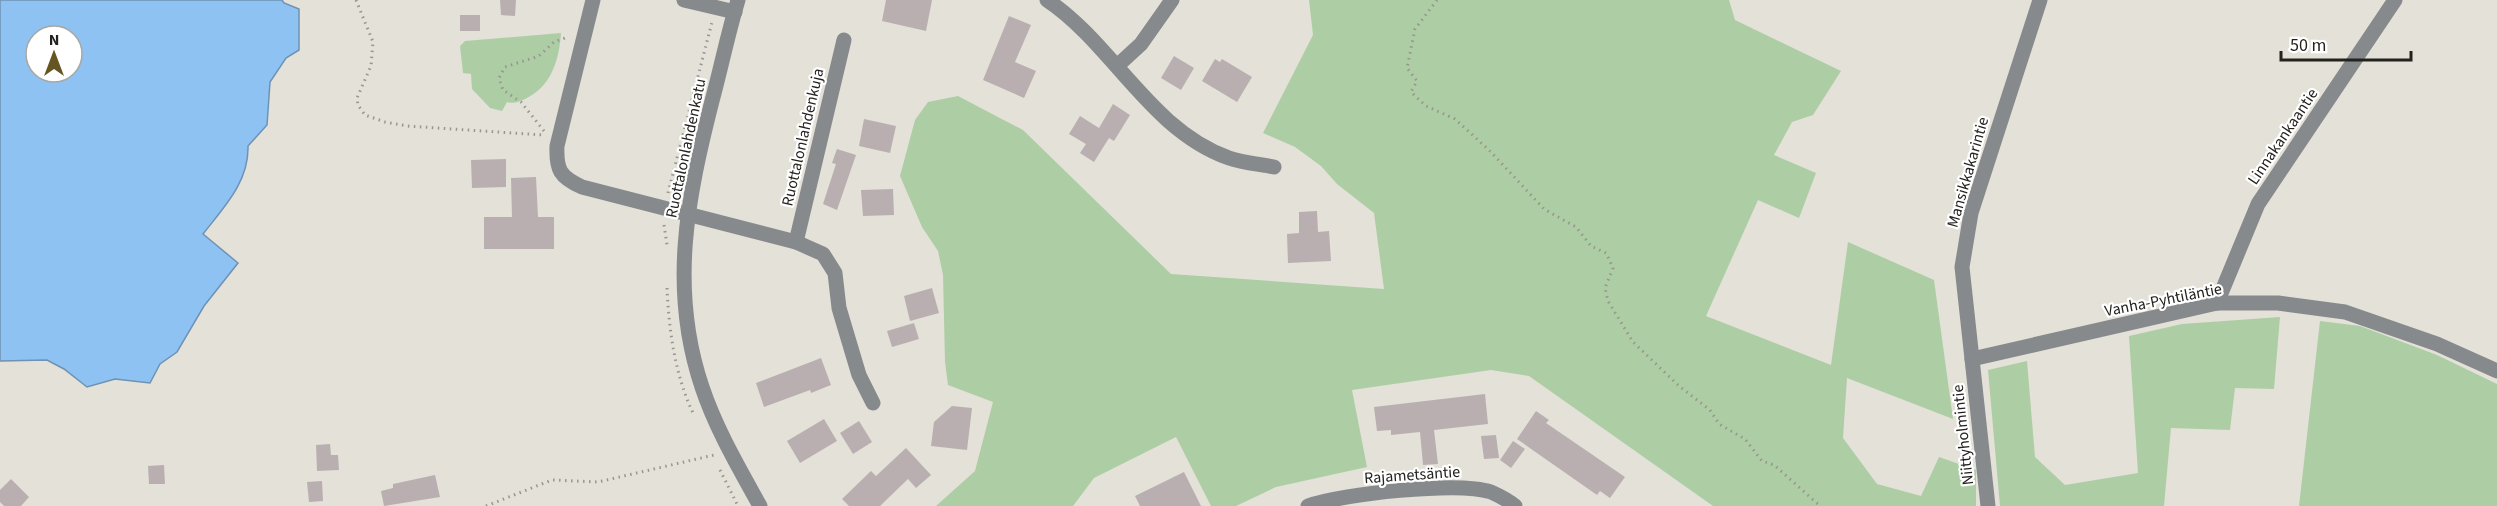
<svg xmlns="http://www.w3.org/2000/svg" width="2497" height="506" font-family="'Source Sans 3',sans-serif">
<rect width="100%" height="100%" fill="#e4e1d8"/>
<g fill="#adcea4">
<path d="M 1309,0 L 1729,0 L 1735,20 L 1841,71 L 1813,115 L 1792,122 L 1774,155 L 1816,173 L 1799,218 L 1758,200 L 1706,316 L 1831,365 L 1848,242 L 1934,280 L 1953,419 L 1847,378 L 1843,438 L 1877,484 L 1921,496 L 1939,457 L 1976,470 L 1976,506 L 1713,506 L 1529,376 L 1491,370 L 1352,390 L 1367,467 L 1276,487 L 1236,506 L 1211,506 L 1176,437 L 1094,478 L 1073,506 L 936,506 L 975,471 L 993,402 L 948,385 L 945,362 L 943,275 L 938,251 L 922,227 L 900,176 L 915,120 L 928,102 L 958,96 L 1023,130 L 1171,274 L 1384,289 L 1374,213 L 1337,184 L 1321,166 L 1295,147 L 1263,133 L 1313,35 Z"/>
<path d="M 561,33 C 559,61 551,87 525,99 C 518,102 514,104 507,102 L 502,111 L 490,108 L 472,89 L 471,74 L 463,73 L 460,46 L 465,41 Z"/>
<path d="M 2280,317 L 2274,389 L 2235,388 L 2230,430 L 2171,428 L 2164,506 L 2000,506 L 1988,370 L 2027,361 L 2035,457 L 2065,485 L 2138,473 L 2129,336 L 2182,324 Z"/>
<path d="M 2320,321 L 2360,326 L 2437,355 L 2497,384 L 2497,506 L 2299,506 Z"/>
</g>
<path fill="#8ec2f2" stroke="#6e92b3" stroke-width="1.5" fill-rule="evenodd" d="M 0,0 L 282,0 L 284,3 L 299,9 L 299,50 L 286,58 L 270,82 L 267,125 L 248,146 C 249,182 224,207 203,234 L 238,263 L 204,306 L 177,352 L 160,364 L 150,383 L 115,379 L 87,387 L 64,369 L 47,360 L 0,361 ZM 36,36 L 72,36 L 72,72 L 36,72 Z"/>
<g fill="#b9afb1">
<path d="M 500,0 L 516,0 L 515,16 L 501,15 Z"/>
<path d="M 886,0 L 932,0 L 926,31 L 882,21 Z"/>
<rect x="460" y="15" width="20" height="16"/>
<path d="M 1009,16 L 1031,25 L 1015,62 L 1036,71 L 1024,98 L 983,80 Z"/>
<path d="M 1174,56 L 1194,68 L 1181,90 L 1161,78 Z"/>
<path d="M 1215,59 L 1220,62 L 1222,59 L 1252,77 L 1237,102 L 1202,81 Z"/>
<path d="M 1113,104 L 1130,115 L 1114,141 L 1109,138 L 1094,162 L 1080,153 L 1086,144 L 1069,134 L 1080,116 L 1099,128 Z"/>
<path d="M 864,119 L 896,126 L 890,153 L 859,146 Z"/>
<path d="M 837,149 L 856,155 L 837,210 L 823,204 L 836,164 L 832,163 Z"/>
<path d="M 506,159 L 506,187 L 472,188 L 471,160 Z"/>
<path d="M 536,177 L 538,217 L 554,217 L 554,249 L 484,249 L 484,217 L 512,217 L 511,178 Z"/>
<path d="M 893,189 L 894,215 L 863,216 L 861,190 Z"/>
<path d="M 1317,211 L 1318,232 L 1329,231 L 1331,261 L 1288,263 L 1287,234 L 1299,233 L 1299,212 Z"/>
<path d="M 932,288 L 939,313 L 910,321 L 904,296 Z"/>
<path d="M 914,323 L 919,339 L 892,347 L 887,331 Z"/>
<path d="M 821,358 L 831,385 L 811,393 L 810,390 L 764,407 L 756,383 Z"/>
<path d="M 1485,394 L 1488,424 L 1434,430 L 1438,464 L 1423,465 L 1420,432 L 1391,435 L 1391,430 L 1377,431 L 1374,407 Z"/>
<path d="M 952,406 L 972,408 L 967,450 L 931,446 L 934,422 Z"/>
<path d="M 1536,411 L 1549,420 L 1546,423 L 1625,477 L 1610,498 L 1600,491 L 1597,495 L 1517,439 Z"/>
<path d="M 824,419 L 837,441 L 800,463 L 787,441 Z"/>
<path d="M 859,421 L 872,442 L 853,454 L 840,433 Z"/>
<path d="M 1496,435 L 1499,458 L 1484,459 L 1481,436 Z"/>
<path d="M 1513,441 L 1525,449 L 1511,468 L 1500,460 Z"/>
<path d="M 330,444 L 331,455 L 338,455 L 339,470 L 317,471 L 316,445 Z"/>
<path d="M 906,448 L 931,475 L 916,488 L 908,479 L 880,506 L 849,506 L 842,499 L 871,471 L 876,476 Z"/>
<path d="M 164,465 L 165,484 L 149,484 L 148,466 Z"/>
<path d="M 1184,472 L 1201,506 L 1140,506 L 1135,496 Z"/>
<path d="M 435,475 L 440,497 L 384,506 L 381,491 L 393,488 L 393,484 Z"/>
<path d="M 11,479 L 29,497 L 21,506 L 4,506 L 0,502 L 0,490 Z"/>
<path d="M 322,481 L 323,501 L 309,502 L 307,482 Z"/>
</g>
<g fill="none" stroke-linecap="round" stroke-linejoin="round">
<g stroke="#98968f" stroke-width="3" stroke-dasharray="1.5 4.5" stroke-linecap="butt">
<path d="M 356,0 L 373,42 L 371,66 L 357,98 L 358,105 L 365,115 L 385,122 L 407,126 L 543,135"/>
<path d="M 1437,0 L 1415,29 L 1407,68 L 1417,81 L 1411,92 L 1426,106 L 1455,119 L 1489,150 L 1544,209 L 1576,227 L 1591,246 L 1606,253 L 1613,268 L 1605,288 L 1608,301 L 1633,342 L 1679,386 L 1710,410 L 1719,424 L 1745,439 L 1762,461 L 1774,465 L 1820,506"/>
<path d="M 544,131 L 521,102 L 503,90 L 499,78 L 505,67 L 539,56 L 554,42 L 568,37"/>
<path d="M 668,193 L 712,22"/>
<path d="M 664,225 L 667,245"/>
<path d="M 667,288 C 669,331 675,376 694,415"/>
<path d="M 720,470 L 738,506"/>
<path d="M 486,506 L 552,480 L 598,482 L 714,455"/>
</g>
<g stroke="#878a8d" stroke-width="15">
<path d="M 593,0 L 557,146 C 556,170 560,177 582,187 L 796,242 L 823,254 L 835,273 L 839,308 L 859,375 L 873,403"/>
<path d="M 684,0 L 735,12"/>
<path d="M 738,0 C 728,33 721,68 712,101 C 687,199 669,289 702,387 C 716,429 739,468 760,506"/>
<path d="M 1047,0 C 1113,44 1150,130 1229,158 C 1243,163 1259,164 1274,167"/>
<path d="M 1117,66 L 1141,44 L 1172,0"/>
<path d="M 796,242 L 844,40"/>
<path d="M 2217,303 L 2258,204 L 2395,0"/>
<path d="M 1972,359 L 2217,303 L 2278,303 L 2345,312 L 2437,344 L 2497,371"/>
<path d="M 1308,506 C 1342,494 1458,481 1491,492 C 1500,496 1508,500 1515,506"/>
</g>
<path stroke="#878a8d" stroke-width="15" d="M 1988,506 L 1962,267 L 1971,213 L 2040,0"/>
</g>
<g text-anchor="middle" stroke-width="4.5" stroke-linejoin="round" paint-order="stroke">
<g font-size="16" fill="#23221f" stroke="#fff">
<text transform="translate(2282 136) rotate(-56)" y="6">Linnakankaantie</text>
<text transform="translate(802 137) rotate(-77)" y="6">Ruottalonlahdenkuja</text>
<text transform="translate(685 148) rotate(-78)" y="6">Ruottalonlahdenkatu</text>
<text transform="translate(1967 172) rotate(-74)" y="6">Mansikkakarintie</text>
<text transform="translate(2163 299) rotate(-11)" y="6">Vanha-Pyhtiläntie</text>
<text transform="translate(1962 435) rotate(-96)" y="6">Niittyholmintie</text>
<text transform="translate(1412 474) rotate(-4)" y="6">Rajametsäntie</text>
</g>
</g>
<g transform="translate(54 54)"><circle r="28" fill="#ffffff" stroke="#a7a7a5" stroke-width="1.5"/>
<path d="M0-4.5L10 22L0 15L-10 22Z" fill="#655522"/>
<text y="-9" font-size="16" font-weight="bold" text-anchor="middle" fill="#23221f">N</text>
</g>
<path d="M2281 51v9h130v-9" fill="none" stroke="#23221f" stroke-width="3"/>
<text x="2290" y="51" font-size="18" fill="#23221f" stroke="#ffffff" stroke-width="4.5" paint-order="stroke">50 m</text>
</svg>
